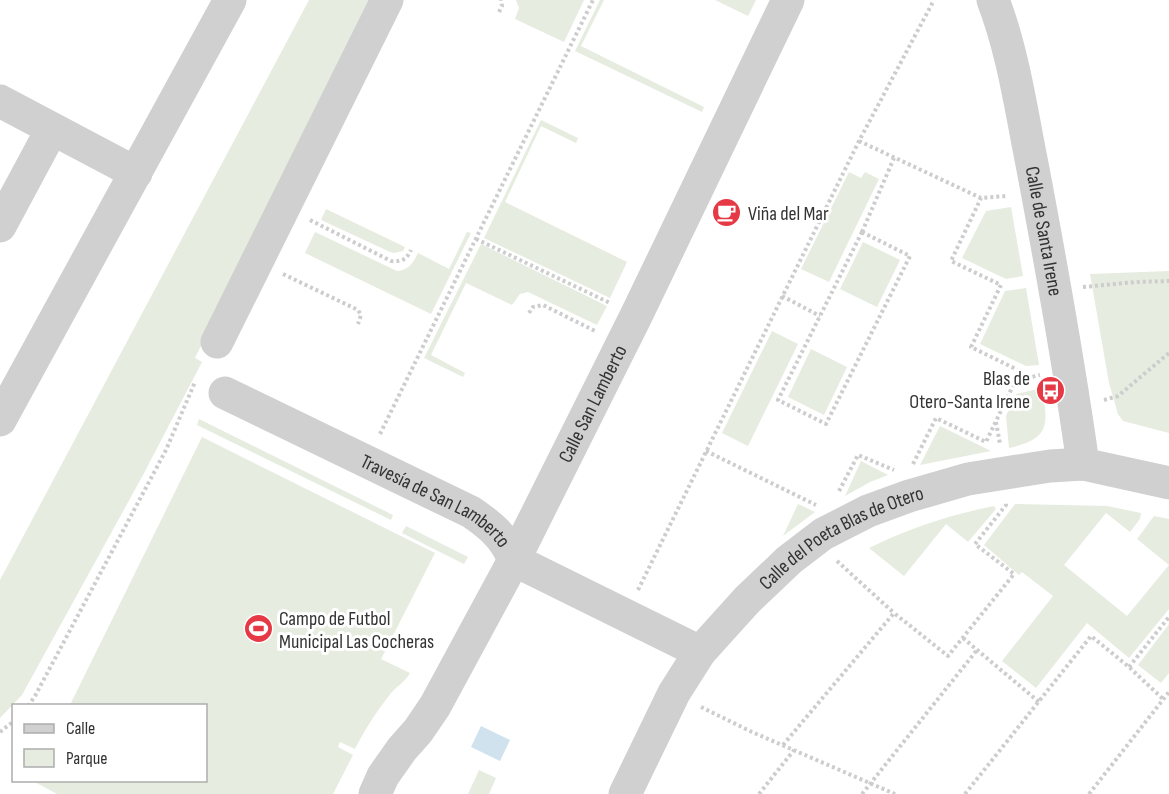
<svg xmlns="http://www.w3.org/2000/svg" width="1169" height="794" font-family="'Sofia Sans Condensed',sans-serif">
<rect width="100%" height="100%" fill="#fff"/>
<g fill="#e6ecdf">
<path d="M 309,0 L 370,0 L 195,358 L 202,362 L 143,475 L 22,695 L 0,718 L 0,580 Z"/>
<path d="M 516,0 L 584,0 L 564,42 L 515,19 L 519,8 Z"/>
<path d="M 600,0 L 604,0 L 581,46 L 704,107 L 702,112 L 575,51 Z"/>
<path d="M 715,0 L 756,0 L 748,16 Z"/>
<path d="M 541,120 L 578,138 L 576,143 L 541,126 L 505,202 L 627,262 L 610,298 L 484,238 Z"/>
<path d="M 849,172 L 861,178 L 865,172 L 879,179 L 829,282 L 801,269 Z"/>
<path d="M 1011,207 L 1023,276 L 1006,279 L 962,258 L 986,211 Z"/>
<path d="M 326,209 L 405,247 L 403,251 L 394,253 L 390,252 L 321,220 Z"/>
<path d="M 315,232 L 397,271 C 409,270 413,263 418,253 L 449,269 L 467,232 L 471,233 L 431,314 L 305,253 Z"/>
<path d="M 863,242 L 900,260 L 877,307 L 840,289 Z"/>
<path d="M 481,244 L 607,306 L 597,325 L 528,292 L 520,294 L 512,305 L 466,283 L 431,355 L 465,373 L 463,377 L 424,358 Z"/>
<path d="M 1169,271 L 1169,433 L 1123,421 L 1118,414 L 1109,383 L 1090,274 Z"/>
<path d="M 1026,288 L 1039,365 L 1026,366 L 980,344 L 1005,291 Z"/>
<path d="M 772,331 L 798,344 L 748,446 L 722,433 Z"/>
<path d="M 811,349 L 847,367 L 824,415 L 788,397 Z"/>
<path d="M 1042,388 C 1048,424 1051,439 1009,448 L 1006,416 L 1016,394 Z"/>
<path d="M 199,419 L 393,515 L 391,520 L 197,425 Z"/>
<path d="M 940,426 L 991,451 L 920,465 Z"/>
<path d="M 202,437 L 435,553 L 381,659 L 410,673 C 406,681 397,686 391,693 C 377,711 365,729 355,749 L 340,742 L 338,747 L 353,755 L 333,794 L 57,794 L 33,781 L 206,780 L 206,706 L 70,705 Z"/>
<path d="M 861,461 L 888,475 L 870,482 L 845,496 Z"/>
<path d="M 798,504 L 815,512 L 783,536 Z"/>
<path d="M 1015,504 L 1107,506 L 1141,513 L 1140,519 L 1130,532 L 1106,513 L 1064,565 L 1127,616 L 1169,565 L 1137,539 L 1154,516 L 1169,519 L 1169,609 L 1129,658 L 1087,623 L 1036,688 L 1002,661 L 1053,596 L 1022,572 L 1019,575 L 984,545 Z"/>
<path d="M 994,506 L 996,509 L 968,542 L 946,524 L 904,576 L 869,548 C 913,527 946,516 994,506 Z"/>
<path d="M 406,526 L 468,557 L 464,564 L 402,533 Z"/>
<path d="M 1169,624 L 1169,673 L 1161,683 L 1138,665 Z"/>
<path d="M 479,770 L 496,778 L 489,794 L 468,794 Z"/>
</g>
<path fill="#cfe2ee" d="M 481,726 L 510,740 L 500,761 L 471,747 Z"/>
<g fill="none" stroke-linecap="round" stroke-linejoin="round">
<g stroke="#cdcdcd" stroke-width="4" stroke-dasharray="3 3" stroke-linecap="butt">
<path d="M 499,12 L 502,6 L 501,0"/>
<path d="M 859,141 L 981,198 L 1007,196"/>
<path d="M 310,220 L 391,261 C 402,262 407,259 411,250"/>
<path d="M 862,232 L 910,256 L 826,424 L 778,400 Z"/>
<path d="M 862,232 L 894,158"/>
<path d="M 476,239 L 610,303"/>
<path d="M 283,274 L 358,310 L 361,315 L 358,324"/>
<path d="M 1083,287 L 1136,282 L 1169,281"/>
<path d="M 782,296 L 820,316"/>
<path d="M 529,313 L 533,307 L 543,305 L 597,332"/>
<path d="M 1015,381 L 1040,375"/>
<path d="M 1104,400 L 1118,396 L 1169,353"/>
<path d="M 996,422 L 1000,444"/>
<path d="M 380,434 L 593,0"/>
<path d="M 706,451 L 816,505"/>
<path d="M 913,464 L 936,418 L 986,442 L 1020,371 L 971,347 L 1001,285 L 951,261 L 981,198"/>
<path d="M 839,491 L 858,455 L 894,470"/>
<path d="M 837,561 L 894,613"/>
<path d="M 638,590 L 859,141 L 934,0"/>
<path d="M 963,638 L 1039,702"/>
<path d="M 1129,667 L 1169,617"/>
<path d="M 28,706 L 35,696 L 166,450 L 195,382"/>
<path d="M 701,707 L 752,732 L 895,794"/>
<path d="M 0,732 L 14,721"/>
<path d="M 783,745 L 894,613 L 948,656 L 1014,574 L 975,544 L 1006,505 L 1006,502"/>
<path d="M 759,794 L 794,750"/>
<path d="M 862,794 L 977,650"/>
<path d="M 965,794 L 1091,636 L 1129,667 L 1163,699"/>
<path d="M 1089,794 L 1169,692"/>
</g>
<g stroke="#d0d0d0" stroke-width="33">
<path id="s1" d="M 993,0 C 1013,52 1021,109 1032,164 C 1051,264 1069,364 1083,464"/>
<path d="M 0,101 L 136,173"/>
<path d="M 0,226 L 52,129"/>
<path d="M 217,342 L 387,0"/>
<path id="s2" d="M 225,393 L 471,512 C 490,525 505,537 514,560 L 700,652"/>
<path d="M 0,420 L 230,0"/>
<path id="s3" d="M 375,794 L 383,776 L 402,749 L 418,731 L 435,706 L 514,560 L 636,316 L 788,0"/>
<path id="s4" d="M 625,794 L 674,693 L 700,652 L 747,600 L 789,560 L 823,534 L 868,511 L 909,496 L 968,479 L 1050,466 L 1083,464 L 1169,483"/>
</g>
</g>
<defs>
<symbol id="cafe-disc" viewBox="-11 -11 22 22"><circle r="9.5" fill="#e63946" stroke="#fff"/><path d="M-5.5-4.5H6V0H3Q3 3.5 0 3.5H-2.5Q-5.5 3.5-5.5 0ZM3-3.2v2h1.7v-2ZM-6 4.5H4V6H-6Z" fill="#fff"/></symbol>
<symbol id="bus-disc" viewBox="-11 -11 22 22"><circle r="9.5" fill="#e63946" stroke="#fff"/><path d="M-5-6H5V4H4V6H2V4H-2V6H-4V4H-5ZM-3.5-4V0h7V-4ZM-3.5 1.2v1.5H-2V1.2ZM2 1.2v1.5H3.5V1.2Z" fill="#fff"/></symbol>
<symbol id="stadium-disc" viewBox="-11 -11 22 22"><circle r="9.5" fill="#e63946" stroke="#fff"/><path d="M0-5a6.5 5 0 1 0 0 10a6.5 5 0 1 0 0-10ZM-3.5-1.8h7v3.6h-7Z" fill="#fff"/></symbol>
</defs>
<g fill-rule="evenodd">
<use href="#cafe-disc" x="710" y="196" width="33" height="33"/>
<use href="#bus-disc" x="1034" y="374" width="33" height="33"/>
<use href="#stadium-disc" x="242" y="612" width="33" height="33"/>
</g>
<g text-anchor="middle" stroke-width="6" stroke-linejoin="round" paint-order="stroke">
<g font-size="20" fill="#333" stroke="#fff" text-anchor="start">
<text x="748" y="220">Viña del Mar</text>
<text x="1030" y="385" text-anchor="end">Blas de<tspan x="1030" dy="23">Otero-Santa Irene</tspan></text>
<text x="279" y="625">Campo de Futbol<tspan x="279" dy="23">Municipal Las Cocheras</tspan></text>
</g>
<g font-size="20" fill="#333" stroke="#fff">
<text dy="7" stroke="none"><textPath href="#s1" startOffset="237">Calle de Santa Irene</textPath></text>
<text dy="7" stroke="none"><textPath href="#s3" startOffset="448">Calle San Lamberto</textPath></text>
<text dy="7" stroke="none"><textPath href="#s2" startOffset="237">Travesía de San Lamberto</textPath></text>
<text dy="7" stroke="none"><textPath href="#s4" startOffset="346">Calle del Poeta Blas de Otero</textPath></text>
</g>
</g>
<rect x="12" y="704" width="195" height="78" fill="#ffffff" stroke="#adadad" stroke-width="1.5"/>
<rect x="24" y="724" width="30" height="9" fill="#d0d0d0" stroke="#adadad" stroke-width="1.5"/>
<text x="66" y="734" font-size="18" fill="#333333">Calle</text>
<rect x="24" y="749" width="30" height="18" fill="#e6ecdf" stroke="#adadad" stroke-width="1.5"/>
<text x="66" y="764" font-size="18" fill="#333333">Parque</text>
</svg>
